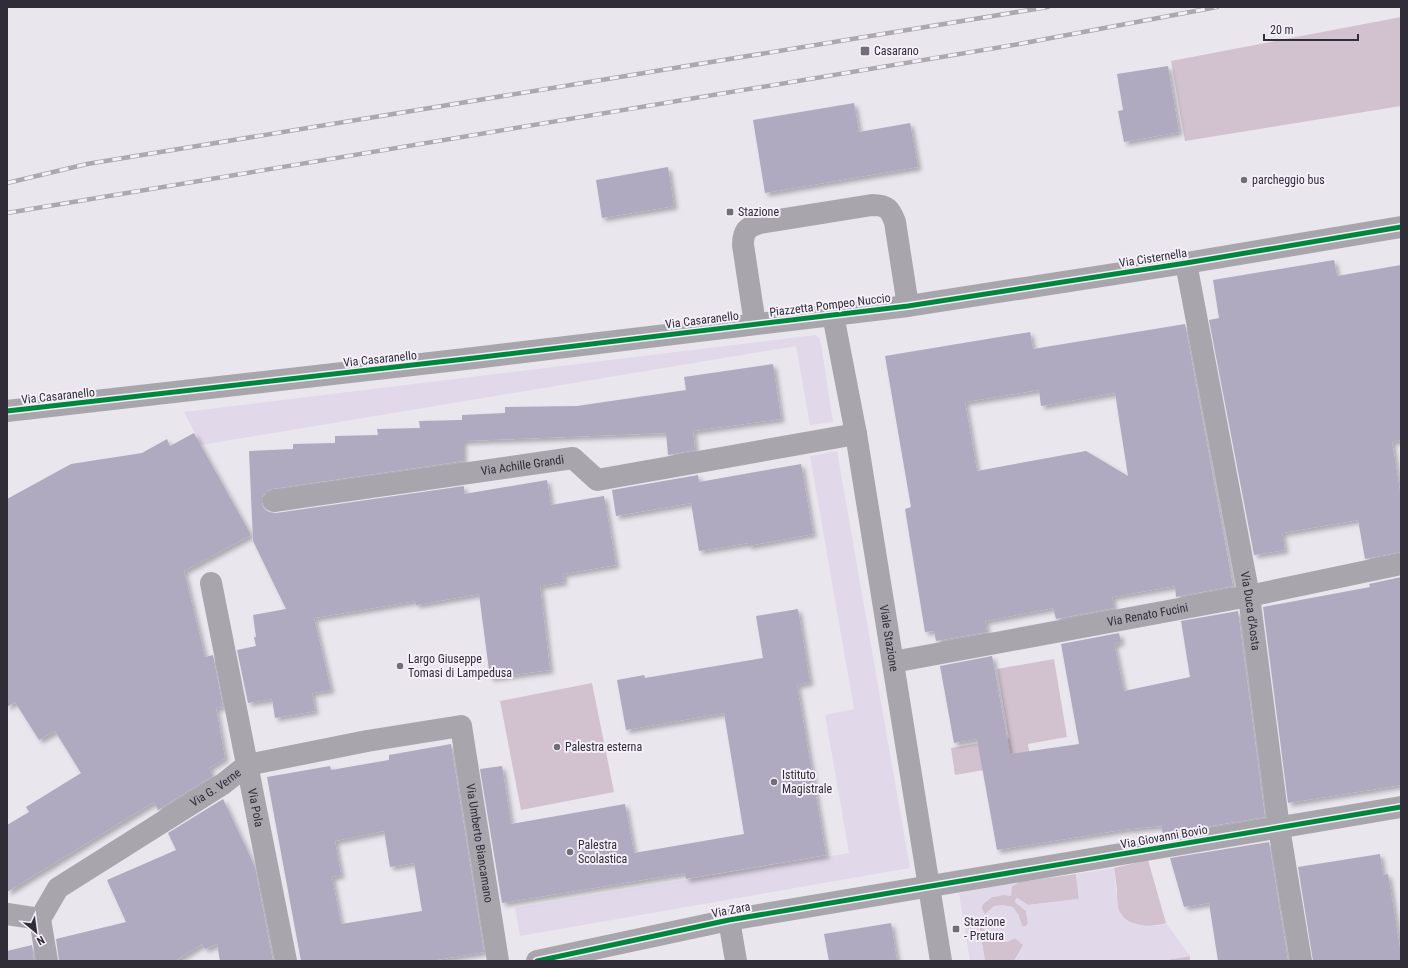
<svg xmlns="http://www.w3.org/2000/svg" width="1408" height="968" font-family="'Roboto Condensed',sans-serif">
<defs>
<filter id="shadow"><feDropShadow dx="3.5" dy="3.5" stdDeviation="2" flood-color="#0004"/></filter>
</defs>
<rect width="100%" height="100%" fill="#eae6ee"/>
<g fill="#d2c2d0">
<path d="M 1401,17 L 1401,106 L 1185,141 L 1171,61 Z"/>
<path d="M 1054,659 L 1067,737 L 1028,744 L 1031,762 L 955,775 L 951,748 L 1009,738 L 997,669 Z"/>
<path d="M 592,683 L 614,792 L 521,810 L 500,701 Z"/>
<path d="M 1148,860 L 1166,923 C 1151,928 1123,928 1118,908 C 1117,902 1117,895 1117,889 C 1116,882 1115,875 1114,868 Z"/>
<path d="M 1076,874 L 1079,899 L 1028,905 L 1017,898 L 1015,902 L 1026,911 L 1028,923 L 1026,926 L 1022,926 L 1018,914 L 985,915 L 981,907 L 984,903 L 992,897 L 1003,895 L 1012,886 L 1020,882 Z"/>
<path d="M 979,926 L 984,929 L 989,935 L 1007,942 L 1015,938 L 1024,945 L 1014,961 L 985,961 Z"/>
<path d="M 1190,956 L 1190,961 L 1160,961 Z"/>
</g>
<g fill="#e1d8ea">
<path d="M 815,335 L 819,338 L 821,344 L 833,422 L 810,425 L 796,346 L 201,445 L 184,412 Z"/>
<path d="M 837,451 L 910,868 L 520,936 L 515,908 L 849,853 L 825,715 L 854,709 L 810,456 Z"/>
<path d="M 1114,868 L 1118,909 L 1124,918 L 1130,922 L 1144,926 L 1157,926 L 1166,923 L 1190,956 L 1160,961 L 1014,961 L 1023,945 L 1015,938 L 1007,942 L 997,941 L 989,935 L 984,929 L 979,926 L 985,961 L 970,961 L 959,893 L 1020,882 L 1012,886 L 1011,896 L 1003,895 L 992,897 L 984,903 L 981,908 L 985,914 L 994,906 L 1003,905 L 1013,907 L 1018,914 L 1022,926 L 1026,926 L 1028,923 L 1026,911 L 1015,902 L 1016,898 L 1028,905 L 1079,899 L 1076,874 Z"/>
</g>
<g fill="#afaabf" fill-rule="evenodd" filter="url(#shadow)">
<path d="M 1168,66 L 1179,132 L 1124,142 L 1118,111 L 1123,110 L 1117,74 Z"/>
<path d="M 854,103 L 859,132 L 910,123 L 918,167 L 765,193 L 753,120 Z"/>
<path d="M 668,167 L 674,206 L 602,218 L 596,180 Z"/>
<path d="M 1334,260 L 1337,276 L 1401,265 L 1401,440 L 1392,442 L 1401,497 L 1401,552 L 1365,559 L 1358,520 L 1282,533 L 1285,550 L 1254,555 L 1209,320 L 1219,318 L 1213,280 Z"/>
<path d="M 1185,324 L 1233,586 L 1176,597 L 1175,586 L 1112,597 L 1114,608 L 1056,619 L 1053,608 L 985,621 L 987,632 L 936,641 L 934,631 L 925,632 L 905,509 L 911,507 L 885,356 L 1030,332 L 1033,349 ZM 1039,390 L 1041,406 L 1115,393 L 1128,476 L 1086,451 L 977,471 L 965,402 Z"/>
<path d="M 773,364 L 781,419 L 693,431 L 695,450 L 668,455 L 666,433 L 463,441 L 463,461 L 272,489 L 267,491 L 262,497 L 262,503 L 264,509 L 269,512 L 276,513 L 464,486 L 464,494 L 547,480 L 551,505 L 604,496 L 616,565 L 563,574 L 564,582 L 540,586 L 550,670 L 490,678 L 479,594 L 416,605 L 415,601 L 314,618 L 331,690 L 312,693 L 315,711 L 275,718 L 272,699 L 248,703 L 237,650 L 256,646 L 254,637 L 256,637 L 253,615 L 286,609 L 253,541 L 249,451 L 293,449 L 293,444 L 335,443 L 335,436 L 378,435 L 377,429 L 420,428 L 419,421 L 462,420 L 462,415 L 505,413 L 505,407 L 577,406 L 686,390 L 684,377 Z"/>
<path d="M 194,433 L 251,535 L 184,571 L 205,657 L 213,655 L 223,707 L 216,708 L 225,758 L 209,768 L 213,776 L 158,810 L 154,802 L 7,892 L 7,825 L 29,812 L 26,807 L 81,773 L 55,731 L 39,740 L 15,702 L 7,707 L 7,499 L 71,464 L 142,453 L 167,439 L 170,446 Z"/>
<path d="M 801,464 L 813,534 L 748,546 L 748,543 L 699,551 L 691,503 L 616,516 L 612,490 L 698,475 L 699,482 Z"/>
<path d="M 1401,577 L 1401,785 L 1288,803 L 1263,607 L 1370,587 L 1369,584 Z"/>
<path d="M 798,609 L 810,682 L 797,685 L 826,855 L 686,879 L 685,873 L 502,903 L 480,769 L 502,766 L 511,824 L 625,804 L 634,853 L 744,834 L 724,713 L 626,730 L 617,680 L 644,675 L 645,678 L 763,658 L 756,616 Z"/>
<path d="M 1238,611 L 1265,817 L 1163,834 L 1161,826 L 1121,830 L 997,850 L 977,739 L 954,743 L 940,666 L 992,656 L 1010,754 L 1079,744 L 1061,644 L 1119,633 L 1121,642 L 1114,644 L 1124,691 L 1190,677 L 1181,621 Z"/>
<path d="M 451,744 L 484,952 L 430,961 L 301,961 L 267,777 L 330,766 L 331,770 L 389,760 L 389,755 ZM 384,831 L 390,867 L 414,863 L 422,911 L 341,924 L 332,877 L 341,875 L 335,841 Z"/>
<path d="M 223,799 L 255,867 L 273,961 L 220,961 L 217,944 L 205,949 L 202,944 L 175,961 L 59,961 L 56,939 L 126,922 L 107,880 L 176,850 L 168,833 Z"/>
<path d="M 1269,842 L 1288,961 L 1218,961 L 1209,903 L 1184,907 L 1170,858 Z"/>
<path d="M 1380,854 L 1383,875 L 1388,874 L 1401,954 L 1401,961 L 1313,961 L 1298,867 Z"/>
<path d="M 891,923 L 897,961 L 829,961 L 824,934 Z"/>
<path d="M 32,945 L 34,961 L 7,961 L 7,951 Z"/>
</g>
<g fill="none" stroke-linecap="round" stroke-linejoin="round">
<g stroke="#a9a5ad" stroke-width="22">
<path id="s1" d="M 1186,263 L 1249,596 L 1279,828 L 1301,961"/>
<path id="s2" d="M 833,315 L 856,434 L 941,961"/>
<path d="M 755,324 L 743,245 C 743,231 747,227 760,223 L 872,205 C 887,205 890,209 895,222 L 908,306"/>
<path d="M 7,411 L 474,358 L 908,306 L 1186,263 L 1401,227"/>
<path id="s3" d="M 274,501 L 573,458 L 597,480 L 856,434"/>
<path id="s4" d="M 211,583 L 286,961"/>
<path id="s5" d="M 893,662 L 1249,596 L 1401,564"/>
<path id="s6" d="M 7,914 L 40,919 L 58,888 L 223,784 L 247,765 L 367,741 L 461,726 L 498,961"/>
<path d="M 40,919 L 47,961"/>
<path d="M 729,920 L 736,961"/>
<path d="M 537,961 L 729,920 L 1401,807"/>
</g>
<defs>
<g id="rail">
<path d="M 7,183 L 87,164 L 1048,7"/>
<path d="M 7,213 L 1019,44 L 1217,7"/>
</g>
</defs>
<use href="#rail" stroke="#aba9af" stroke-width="4.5"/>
<use href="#rail" stroke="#f4eff9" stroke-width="3" stroke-dasharray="9" stroke-linecap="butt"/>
<defs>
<g id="cycleway">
<path d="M 7,411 L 474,358 L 908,306 L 1186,263 L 1401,227"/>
<path d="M 537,961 L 729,920 L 1401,807"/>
</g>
</defs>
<use href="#cycleway" stroke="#f4eff9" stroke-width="8"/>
<use href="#cycleway" stroke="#00873e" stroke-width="5"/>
</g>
<g fill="#716e78" stroke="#f4eff9" stroke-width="1.5">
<rect x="860" y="46" width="10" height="10" rx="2"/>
<circle cx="1244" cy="180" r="4"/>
<rect x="726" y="208" width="8" height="8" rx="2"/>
<circle cx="400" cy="666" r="4"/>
<circle cx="557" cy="747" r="4"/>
<circle cx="774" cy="782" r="4"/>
<circle cx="570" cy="852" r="4"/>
<rect x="952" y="925" width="8" height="8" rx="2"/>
</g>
<g text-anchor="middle" stroke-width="4" stroke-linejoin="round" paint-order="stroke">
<g font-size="12" fill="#302d39" stroke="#f4eff9" text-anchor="start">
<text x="874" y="55">Casarano</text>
<text x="1252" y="184">parcheggio bus</text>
<text x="738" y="216">Stazione</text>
<text x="408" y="663">Largo Giuseppe<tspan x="408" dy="14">Tomasi di Lampedusa</tspan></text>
<text x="565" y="751">Palestra esterna</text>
<text x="782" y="779">Istituto<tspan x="782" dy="14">Magistrale</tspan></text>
<text x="578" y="849">Palestra<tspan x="578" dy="14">Scolastica</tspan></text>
<text x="964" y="926">Stazione<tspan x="964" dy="14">- Pretura</tspan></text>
</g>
<g font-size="12" fill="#302d39" stroke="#f4eff9">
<text transform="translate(1153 258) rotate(-9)" y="4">Via Cisternella</text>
<text transform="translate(830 305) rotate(-7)" y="4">Piazzetta Pompeo Nuccio</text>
<text transform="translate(702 320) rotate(-7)" y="4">Via Casaranello</text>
<text transform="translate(380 359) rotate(-6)" y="4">Via Casaranello</text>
<text transform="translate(58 396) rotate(-6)" y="4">Via Casaranello</text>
<text dy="4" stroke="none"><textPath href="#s3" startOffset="251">Via Achille Grandi</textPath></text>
<text dy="4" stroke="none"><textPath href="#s1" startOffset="354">Via Duca d'Aosta</textPath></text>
<text dy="4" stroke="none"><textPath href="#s5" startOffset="259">Via Renato Fucini</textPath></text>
<text dy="4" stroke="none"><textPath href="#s2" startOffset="328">Viale Stazione</textPath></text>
<text dy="4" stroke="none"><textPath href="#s6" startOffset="256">Via G. Verne</textPath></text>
<text dy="4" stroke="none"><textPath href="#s4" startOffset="229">Via Pola</textPath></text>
<text transform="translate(1164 837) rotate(-10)" y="4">Via Giovanni Bovio</text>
<text dy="4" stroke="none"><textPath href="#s6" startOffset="631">Via Umberto Biancamano</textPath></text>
<text transform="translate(731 910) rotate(-11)" y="4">Via Zara</text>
</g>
</g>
<rect width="1408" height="968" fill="none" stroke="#302d39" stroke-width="16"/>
<g transform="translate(36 932) rotate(151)" stroke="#f4eff9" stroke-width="3" paint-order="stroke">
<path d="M0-3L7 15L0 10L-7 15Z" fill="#302d39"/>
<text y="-6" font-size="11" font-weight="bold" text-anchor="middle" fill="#302d39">N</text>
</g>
<path d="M1264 34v6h94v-6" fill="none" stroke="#302d39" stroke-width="2"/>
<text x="1270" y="34" font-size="12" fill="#302d39" stroke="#f4eff9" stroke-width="3" paint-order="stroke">20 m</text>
</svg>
